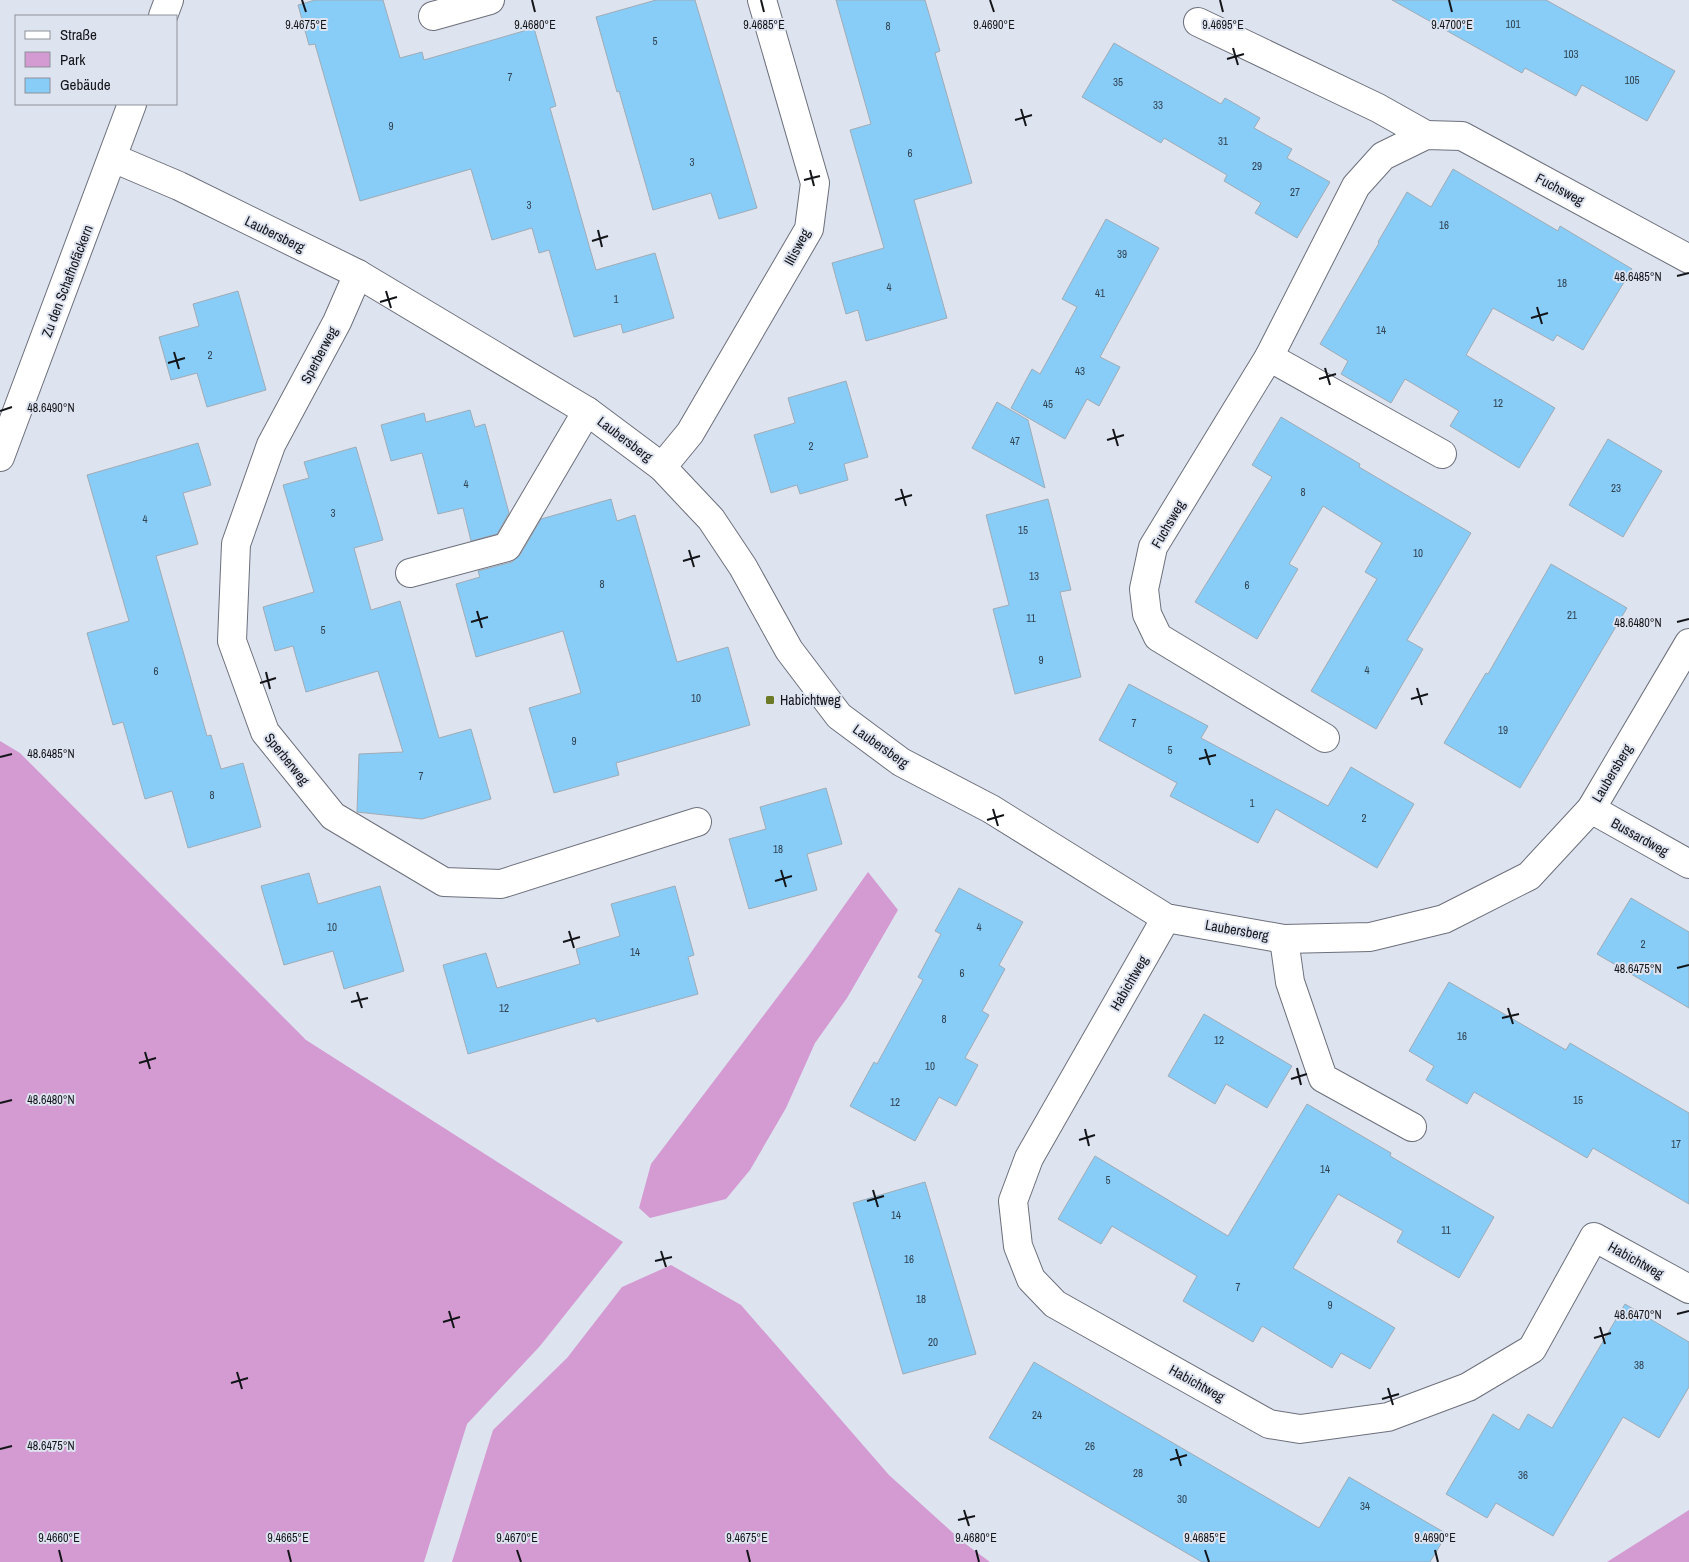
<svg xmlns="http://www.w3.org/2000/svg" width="1689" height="1562" font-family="'Archivo Narrow',sans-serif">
<rect width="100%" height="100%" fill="#dee3f0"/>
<g fill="#d39bd1">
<path d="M 0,741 L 20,753 L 306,1040 L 623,1242 L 540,1346 L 467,1424 L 424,1562 L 0,1562 Z"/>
<path d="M 868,872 L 898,910 L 847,998 L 815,1043 L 786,1108 L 750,1170 L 726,1199 L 650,1218 L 639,1208 L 651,1164 L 807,958 Z"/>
<path d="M 671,1265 L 741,1305 L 889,1475 L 963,1542 L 990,1562 L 452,1562 L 493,1430 L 567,1358 L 622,1287 Z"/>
<path d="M 1689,1510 L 1689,1562 L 1607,1562 Z"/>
</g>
<g fill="#88ccf8" stroke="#a0acb5">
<path d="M 315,0 L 383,0 L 400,58 L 422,52 L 424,60 L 534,28 L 556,106 L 550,108 L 596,270 L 655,253 L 674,318 L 623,333 L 621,324 L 574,337 L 549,250 L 539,253 L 532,228 L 492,240 L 471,169 L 360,201 L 315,44 L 309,45 L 298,5 Z"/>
<path d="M 656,0 L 695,0 L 757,208 L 719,219 L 711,193 L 653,210 L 619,91 L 617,92 L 596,17 Z"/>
<path d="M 836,0 L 925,0 L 940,51 L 935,53 L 972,183 L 914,200 L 947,318 L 866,341 L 858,310 L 846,314 L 832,263 L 884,248 L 850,130 L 871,124 Z"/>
<path d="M 1392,0 L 1546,0 L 1675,71 L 1647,121 L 1582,85 L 1576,96 L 1525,68 L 1522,73 Z"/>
<path d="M 1114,43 L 1221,104 L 1225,98 L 1260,118 L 1254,128 L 1292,149 L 1287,158 L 1330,182 L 1297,238 L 1255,213 L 1261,203 L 1224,181 L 1227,175 L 1164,138 L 1161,143 L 1082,97 Z"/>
<path d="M 1453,169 L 1558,231 L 1560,226 L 1632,269 L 1583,350 L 1557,335 L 1553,341 L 1493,308 L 1466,355 L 1555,408 L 1519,468 L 1450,426 L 1459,411 L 1405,379 L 1391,403 L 1341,374 L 1348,361 L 1320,344 L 1379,243 L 1378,242 L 1407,192 L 1431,207 Z"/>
<path d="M 1106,219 L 1159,248 L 1100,357 L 1120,367 L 1099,406 L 1087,399 L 1065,439 L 1011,408 L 1032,369 L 1040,374 L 1077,307 L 1062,299 Z"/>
<path d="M 238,291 L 266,390 L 207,407 L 197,373 L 171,380 L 159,337 L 199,326 L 193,304 Z"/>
<path d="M 846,381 L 868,457 L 844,464 L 848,480 L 800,494 L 797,485 L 771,493 L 754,435 L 795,423 L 788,398 Z"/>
<path d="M 997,402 L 1028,420 L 1045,488 L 972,448 Z"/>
<path d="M 470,410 L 475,427 L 485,424 L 509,513 L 497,534 L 471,541 L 463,508 L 438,514 L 422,453 L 391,461 L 381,425 L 424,413 L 426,422 Z"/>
<path d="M 1281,417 L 1360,464 L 1359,467 L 1471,533 L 1407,640 L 1423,649 L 1376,729 L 1311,691 L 1377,579 L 1365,572 L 1382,543 L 1323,506 L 1289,564 L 1298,569 L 1257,639 L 1195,602 L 1272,477 L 1252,465 Z"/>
<path d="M 1608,439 L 1662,471 L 1623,537 L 1569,505 Z"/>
<path d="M 198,443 L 211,485 L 183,493 L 198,544 L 156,556 L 207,736 L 211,735 L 221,769 L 243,763 L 261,827 L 188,848 L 172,791 L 145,799 L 123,722 L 113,725 L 87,633 L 129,621 L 87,475 Z"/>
<path d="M 356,447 L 383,540 L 354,548 L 371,610 L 400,601 L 439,738 L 471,729 L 491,799 L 422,819 L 357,812 L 359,754 L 403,752 L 378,671 L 306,692 L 293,646 L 275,651 L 263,607 L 314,592 L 283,485 L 309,478 L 304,462 Z"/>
<path d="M 611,499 L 617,521 L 635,515 L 677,662 L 728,647 L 750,725 L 616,763 L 619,775 L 554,793 L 529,708 L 581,693 L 563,631 L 476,657 L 456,584 L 480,577 L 478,571 L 512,562 L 520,555 L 541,519 Z"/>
<path d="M 1048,499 L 1071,590 L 1060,592 L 1081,677 L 1015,694 L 993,609 L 1009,605 L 986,515 Z"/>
<path d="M 1551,564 L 1627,608 L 1520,788 L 1444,743 L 1486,673 L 1488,674 Z"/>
<path d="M 1129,684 L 1208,726 L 1201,738 L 1328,806 L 1351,767 L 1414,804 L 1377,868 L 1276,809 L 1258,843 L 1170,796 L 1177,783 L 1099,740 Z"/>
<path d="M 826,788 L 842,844 L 807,854 L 817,890 L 749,909 L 729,839 L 766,829 L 760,807 Z"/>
<path d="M 309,873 L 318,904 L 380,886 L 404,971 L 344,989 L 333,951 L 284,965 L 261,886 Z"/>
<path d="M 675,886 L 694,955 L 688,957 L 698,994 L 597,1022 L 595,1018 L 468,1054 L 443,965 L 486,953 L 497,988 L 580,964 L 576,949 L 620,936 L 611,904 Z"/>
<path d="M 959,888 L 1023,922 L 999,965 L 1005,969 L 982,1011 L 989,1015 L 965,1058 L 978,1065 L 956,1106 L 939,1097 L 915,1141 L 850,1106 L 874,1062 L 877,1064 L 923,980 L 918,977 L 941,934 L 935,931 Z"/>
<path d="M 1631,898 L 1689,932 L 1689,1008 L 1597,954 Z"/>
<path d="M 1449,982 L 1566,1050 L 1570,1043 L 1689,1113 L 1689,1204 L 1593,1148 L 1587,1158 L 1474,1092 L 1467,1104 L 1426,1080 L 1434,1066 L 1409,1051 Z"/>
<path d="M 1204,1014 L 1292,1066 L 1267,1108 L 1226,1084 L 1215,1104 L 1168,1076 Z"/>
<path d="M 1307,1104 L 1391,1153 L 1390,1156 L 1494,1217 L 1459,1278 L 1397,1242 L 1403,1231 L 1338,1194 L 1293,1268 L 1395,1328 L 1370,1369 L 1341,1353 L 1332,1368 L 1262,1326 L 1253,1342 L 1183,1301 L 1197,1276 L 1112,1226 L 1101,1244 L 1058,1219 L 1095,1156 L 1228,1236 Z"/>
<path d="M 925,1182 L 976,1354 L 903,1374 L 853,1203 Z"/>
<path d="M 1625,1304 L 1689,1342 L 1689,1387 L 1659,1438 L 1623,1417 L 1553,1536 L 1496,1503 L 1487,1518 L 1446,1494 L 1493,1414 L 1519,1430 L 1528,1414 L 1552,1428 Z"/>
<path d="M 1034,1362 L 1319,1528 L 1349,1477 L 1447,1534 L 1430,1562 L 1202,1562 L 989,1438 Z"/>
</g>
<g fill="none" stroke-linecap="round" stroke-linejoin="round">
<defs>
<g id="minor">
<path d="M 163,16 L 169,0"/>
<path d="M 433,16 L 490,0"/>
<path d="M 1198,22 L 1378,108 L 1426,135"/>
<path d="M 113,158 L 179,186 L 358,274 L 587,411 L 662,467 L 711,519 L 743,567 L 789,650 L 839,716 L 901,762 L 991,809 L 1166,918 L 1284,939 L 1370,937 L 1444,919 L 1529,876 L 1591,809 L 1689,643"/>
<path d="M 358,274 L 337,322 L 271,445 L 236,544 L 232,641 L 265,732 L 333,816 L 444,882 L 501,884 L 697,822"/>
<path d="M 1269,357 L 1442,454"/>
<path d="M 0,457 L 132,104"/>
<path d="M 662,467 L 690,433 L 809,229 L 815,183 L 762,0"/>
<path d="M 410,573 L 507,547 L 587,411"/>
<path d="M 1325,738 L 1158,637 L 1147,614 L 1144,589 L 1153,547 L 1269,357 L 1356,186 L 1383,156 L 1426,135 L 1462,136 L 1689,259"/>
<path d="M 1591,809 L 1689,864"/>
<path d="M 1166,918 L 1029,1158 L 1013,1201 L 1018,1246 L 1031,1279 L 1055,1304 L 1269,1424 L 1300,1429 L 1388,1417 L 1468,1387 L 1532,1349 L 1594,1237 L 1689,1289"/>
<path d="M 1284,939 L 1290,982 L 1323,1078 L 1412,1127"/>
</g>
</defs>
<use href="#minor" stroke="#6c707b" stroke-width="30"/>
<use href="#minor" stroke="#fff" stroke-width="28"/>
</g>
<path fill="none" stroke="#131519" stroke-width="2" d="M 302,0 L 306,12M 532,0 L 535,12M 761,0 L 764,12M 990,0 L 994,12M 1220,0 L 1223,12M 1449,0 L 1452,12M 1233,48 L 1238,65M 1227,59 L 1244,54M 1021,109 L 1026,126M 1015,120 L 1032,115M 810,170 L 814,186M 804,180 L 820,176M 598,230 L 602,247M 592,241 L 608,236M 1677,276 L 1689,273M 386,291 L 391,308M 380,302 L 397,297M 1537,307 L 1542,324M 1531,318 L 1548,313M 174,352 L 179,369M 168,363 L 185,358M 1325,368 L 1330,385M 1319,379 L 1336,374M 0,411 L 12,407M 1113,429 L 1118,446M 1107,440 L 1124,435M 901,489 L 906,506M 895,500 L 912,495M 689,550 L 694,567M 683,561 L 700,556M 477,611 L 482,628M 471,622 L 488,617M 1677,622 L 1689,619M 266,672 L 270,689M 260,683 L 276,678M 1417,688 L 1422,705M 1411,699 L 1428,694M 1205,749 L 1210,765M 0,757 L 12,754M 1199,759 L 1216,755M 993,809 L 998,826M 987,820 L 1004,815M 781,870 L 786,887M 775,881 L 792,876M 569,931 L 574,948M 563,942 L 580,937M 1677,968 L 1689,965M 357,992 L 362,1008M 351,1002 L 368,998M 1508,1008 L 1513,1024M 1502,1018 L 1519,1014M 145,1052 L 150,1069M 139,1063 L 156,1058M 1297,1068 L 1301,1085M 1291,1079 L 1307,1074M 0,1103 L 12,1100M 1085,1129 L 1089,1146M 1079,1140 L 1095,1135M 873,1190 L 878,1207M 867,1201 L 884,1196M 661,1251 L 666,1267M 655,1261 L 672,1257M 449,1311 L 454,1328M 1677,1314 L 1689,1311M 443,1322 L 460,1317M 1600,1327 L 1605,1344M 1594,1338 L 1611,1333M 237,1372 L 242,1389M 231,1383 L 248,1378M 1388,1388 L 1393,1405M 1382,1399 L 1399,1394M 0,1449 L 12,1446M 1176,1449 L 1181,1466M 1170,1460 L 1187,1455M 964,1510 L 969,1526M 958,1520 L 975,1516M 59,1550 L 62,1562M 288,1550 L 291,1562M 517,1550 L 521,1562M 747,1550 L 750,1562M 976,1550 L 979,1562M 1205,1550 L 1209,1562M 1435,1550 L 1438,1562"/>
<rect fill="#6c7a27" stroke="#dee3f0" stroke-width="2" x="765" y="695" width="10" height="10" rx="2.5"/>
<g text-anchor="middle" stroke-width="4" stroke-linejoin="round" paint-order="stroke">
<g font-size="11" fill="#304351">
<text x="1513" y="28">101</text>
<text x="888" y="30">8</text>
<text x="655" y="45">5</text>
<text x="1571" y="58">103</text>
<text x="510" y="81">7</text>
<text x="1632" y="84">105</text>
<text x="1118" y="86">35</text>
<text x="1158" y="109">33</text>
<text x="391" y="130">9</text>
<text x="1223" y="145">31</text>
<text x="910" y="157">6</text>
<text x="692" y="166">3</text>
<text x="1257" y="170">29</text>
<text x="1295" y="196">27</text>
<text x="529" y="209">3</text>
<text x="1444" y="229">16</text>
<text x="1122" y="258">39</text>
<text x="1562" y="287">18</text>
<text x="889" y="291">4</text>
<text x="1100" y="297">41</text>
<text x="616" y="303">1</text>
<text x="1381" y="334">14</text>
<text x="210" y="359">2</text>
<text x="1080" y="375">43</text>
<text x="1498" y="407">12</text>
<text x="1048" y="408">45</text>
<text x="1015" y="445">47</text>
<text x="811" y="450">2</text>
<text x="466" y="488">4</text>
<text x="1616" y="492">23</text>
<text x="1303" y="496">8</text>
<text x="333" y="517">3</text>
<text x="145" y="523">4</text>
<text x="1023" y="534">15</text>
<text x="1418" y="557">10</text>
<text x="1034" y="580">13</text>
<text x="602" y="588">8</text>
<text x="1247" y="589">6</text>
<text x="1572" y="619">21</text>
<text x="1031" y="622">11</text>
<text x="323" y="634">5</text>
<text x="1041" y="664">9</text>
<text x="1367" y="674">4</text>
<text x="156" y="675">6</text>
<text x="696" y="702">10</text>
<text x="1134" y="727">7</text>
<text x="1503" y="734">19</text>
<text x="574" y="745">9</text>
<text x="1170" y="754">5</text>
<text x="421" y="780">7</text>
<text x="212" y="799">8</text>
<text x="1252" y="807">1</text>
<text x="1364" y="822">2</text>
<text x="778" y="853">18</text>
<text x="332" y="931">10</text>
<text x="979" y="931">4</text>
<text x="1643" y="948">2</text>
<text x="635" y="956">14</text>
<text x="962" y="977">6</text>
<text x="504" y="1012">12</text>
<text x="944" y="1023">8</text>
<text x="1462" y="1040">16</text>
<text x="1219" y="1044">12</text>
<text x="930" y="1070">10</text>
<text x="1578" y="1104">15</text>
<text x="895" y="1106">12</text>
<text x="1676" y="1148">17</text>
<text x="1325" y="1173">14</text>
<text x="1108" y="1184">5</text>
<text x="896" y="1219">14</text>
<text x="1446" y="1234">11</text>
<text x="909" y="1263">16</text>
<text x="1238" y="1291">7</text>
<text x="921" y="1303">18</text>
<text x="1330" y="1309">9</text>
<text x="933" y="1346">20</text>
<text x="1639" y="1369">38</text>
<text x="1037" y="1419">24</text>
<text x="1090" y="1450">26</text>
<text x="1138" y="1477">28</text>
<text x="1523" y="1479">36</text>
<text x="1182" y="1503">30</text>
<text x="1365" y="1510">34</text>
</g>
<g font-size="14" fill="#131519" stroke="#dee3f0">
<text transform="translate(1560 189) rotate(28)" y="5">Fuchsweg</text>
<text transform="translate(275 234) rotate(26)" y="5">Laubersberg</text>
<text transform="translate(797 247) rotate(-62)" y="5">Iltisweg</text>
<text transform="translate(67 281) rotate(-69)" y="5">Zu den Schafhofäckern</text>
<text transform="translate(319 355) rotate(-62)" y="5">Sperberweg</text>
<text transform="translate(625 439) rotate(37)" y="5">Laubersberg</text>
<text transform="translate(1168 524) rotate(-60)" y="5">Fuchsweg</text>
<text transform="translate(881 746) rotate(35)" y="5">Laubersberg</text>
<text transform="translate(287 759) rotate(51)" y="5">Sperberweg</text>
<text transform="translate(1612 773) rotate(-59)" y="5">Laubersberg</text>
<text transform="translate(1640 837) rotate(29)" y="5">Bussardweg</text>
<text transform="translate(1237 930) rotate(10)" y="5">Laubersberg</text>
<text transform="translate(1129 983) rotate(-60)" y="5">Habichtweg</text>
<text transform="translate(1636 1260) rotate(29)" y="5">Habichtweg</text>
<text transform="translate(1197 1383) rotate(29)" y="5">Habichtweg</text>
</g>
<g font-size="14" fill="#131519" stroke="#dee3f0" text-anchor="start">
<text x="780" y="705">Habichtweg</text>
</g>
</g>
<g font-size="12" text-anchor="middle" fill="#131519" stroke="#dee3f0" stroke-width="4" stroke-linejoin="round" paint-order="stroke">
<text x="306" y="29">9.4675°E</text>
<text x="535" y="29">9.4680°E</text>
<text x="764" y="29">9.4685°E</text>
<text x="994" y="29">9.4690°E</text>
<text x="1223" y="29">9.4695°E</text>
<text x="1452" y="29">9.4700°E</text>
<text x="1638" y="281">48.6485°N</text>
<text x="51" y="412">48.6490°N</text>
<text x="1638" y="627">48.6480°N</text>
<text x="51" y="758">48.6485°N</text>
<text x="1638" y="973">48.6475°N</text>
<text x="51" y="1104">48.6480°N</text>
<text x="1638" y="1319">48.6470°N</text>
<text x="51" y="1450">48.6475°N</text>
<text x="59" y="1542">9.4660°E</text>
<text x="288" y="1542">9.4665°E</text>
<text x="517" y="1542">9.4670°E</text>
<text x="747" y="1542">9.4675°E</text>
<text x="976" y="1542">9.4680°E</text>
<text x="1205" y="1542">9.4685°E</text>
<text x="1435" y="1542">9.4690°E</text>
</g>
<rect x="15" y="15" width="162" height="90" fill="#dee3f0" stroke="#8d919a"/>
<rect x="25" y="31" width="25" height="8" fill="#ffffff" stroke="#8d919a"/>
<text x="60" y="40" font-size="15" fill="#131519">Straße</text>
<rect x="25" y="52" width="25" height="15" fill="#d39bd1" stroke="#8d919a"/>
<text x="60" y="65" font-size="15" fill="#131519">Park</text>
<rect x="25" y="78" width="25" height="15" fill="#88ccf8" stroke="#8d919a"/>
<text x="60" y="90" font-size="15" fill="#131519">Gebäude</text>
</svg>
